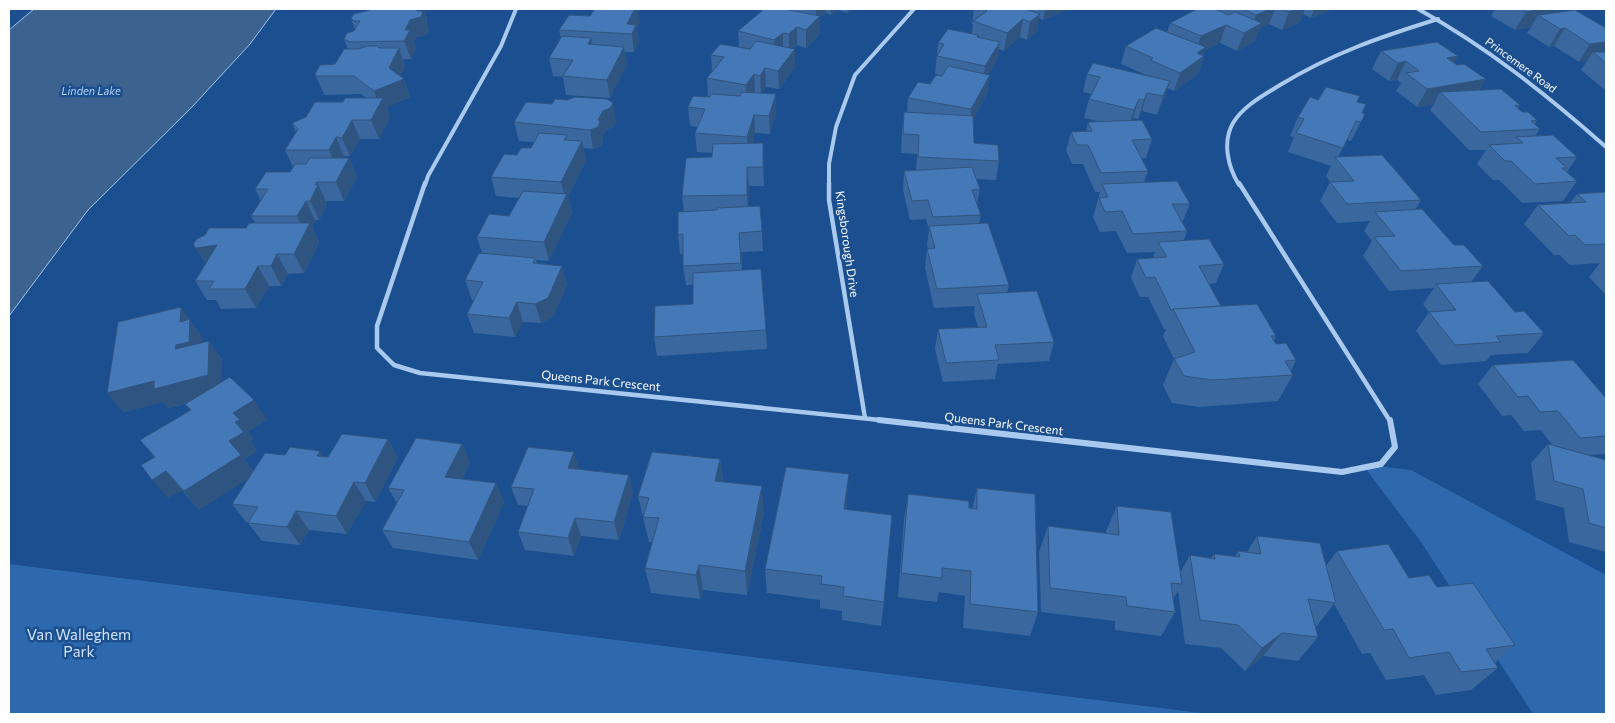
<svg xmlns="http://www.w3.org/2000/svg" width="1615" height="723" font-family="Commissioner,sans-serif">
<rect width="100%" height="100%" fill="#1b4f8f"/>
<g fill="#2e69ad">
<path d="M 1362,464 L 1411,470 L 1606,575 L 1606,714 L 1533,714 L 1421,542 Z"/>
<path d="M 9,564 L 1209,714 L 9,714 Z"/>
</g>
<path fill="#3c6290" stroke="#9cc4f0" d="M 34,9 L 276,9 L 250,44 L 192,107 L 88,210 L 9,316 L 9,30 Z"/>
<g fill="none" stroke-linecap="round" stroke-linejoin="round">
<g stroke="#a9c9ee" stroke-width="4">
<path d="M 1418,9 C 1487,47 1547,95 1606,147"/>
<path d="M 425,185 L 428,176 L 501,46 L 516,9"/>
<path d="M 829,185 L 829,164 L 836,127 L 855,75 L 914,9"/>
<path d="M 1239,185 C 1228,167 1222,142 1233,123 C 1243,106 1264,95 1280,85 C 1333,53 1380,37 1438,19"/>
</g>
<g stroke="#a9c9ee" stroke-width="4.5">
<path d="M 425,183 L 377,326 L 377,348 L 394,365 L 420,373 L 890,421"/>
<path d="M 829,183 L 829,200 L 865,418"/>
<path d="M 1239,183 L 1390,421"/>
</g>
<path stroke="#a9c9ee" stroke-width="6" d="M 879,420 L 1342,472 L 1381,464 L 1395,447 L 1390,420"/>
</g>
<g fill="#3a679d">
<path d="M 786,9 L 853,9 L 847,13 L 838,10 L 831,15 L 826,13 L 820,17 L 820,34 L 806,48 L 797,45 L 793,48 L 795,67 L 779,89 L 766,87 L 761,93 L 776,94 L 776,113 L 770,134 L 755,133 L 752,144 L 763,143 L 764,186 L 749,186 L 748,206 L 762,231 L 763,251 L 741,252 L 742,270 L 766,330 L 767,349 L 657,356 L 654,337 L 693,304 L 693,285 L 686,285 L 683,266 L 683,254 L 680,254 L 678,235 L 684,212 L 682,196 L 712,157 L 713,153 L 697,152 L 695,133 L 698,127 L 690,126 L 688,107 L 710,96 L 708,96 L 707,78 L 712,71 L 711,55 L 739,47 L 738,31 Z"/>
<path d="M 974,9 L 1069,9 L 1043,20 L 1039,18 L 1037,31 L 1027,40 L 1020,37 L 1004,51 L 999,49 L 997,60 L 988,75 L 987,93 L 973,120 L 974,143 L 999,161 L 996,180 L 976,179 L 980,189 L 977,205 L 981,215 L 979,224 L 1009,285 L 1007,293 L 1054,342 L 1049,361 L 998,364 L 995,379 L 943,382 L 935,349 L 938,329 L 978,327 L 974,314 L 975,306 L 934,308 L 925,268 L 927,249 L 928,249 L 927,245 L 929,230 L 926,219 L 910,220 L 903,190 L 904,171 L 916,170 L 917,154 L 901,153 L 902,131 L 904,112 L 907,112 L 908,98 L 943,76 L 935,74 L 938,43 L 972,33 L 973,25 L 972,24 Z"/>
<path d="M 1220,9 L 1333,9 L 1311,18 L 1303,14 L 1300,22 L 1282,30 L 1269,24 L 1260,28 L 1255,41 L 1237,51 L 1220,43 L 1205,50 L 1203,56 L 1204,56 L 1198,74 L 1174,91 L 1167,88 L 1157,115 L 1142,111 L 1138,119 L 1133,118 L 1132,121 L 1152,139 L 1146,158 L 1141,158 L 1148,171 L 1144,182 L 1190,204 L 1182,223 L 1187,231 L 1184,240 L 1224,264 L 1216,283 L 1209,284 L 1221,306 L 1276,336 L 1274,341 L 1276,344 L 1296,360 L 1291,371 L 1293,375 L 1278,401 L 1199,407 L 1172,403 L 1163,385 L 1174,359 L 1163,336 L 1166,329 L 1164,329 L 1148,297 L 1140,297 L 1131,278 L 1137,259 L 1153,258 L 1155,252 L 1127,253 L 1116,231 L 1100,232 L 1093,217 L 1100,192 L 1095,192 L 1083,164 L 1072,164 L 1066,150 L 1071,132 L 1086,131 L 1088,122 L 1101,122 L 1084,118 L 1089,99 L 1091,94 L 1083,92 L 1087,74 L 1146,75 L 1121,64 L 1126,46 L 1167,32 L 1170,23 L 1219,10 Z"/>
<path d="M 1495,9 L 1559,9 L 1556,12 L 1606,28 L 1606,91 L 1581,70 L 1587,61 L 1579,62 L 1554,46 L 1549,47 L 1527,33 L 1531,27 L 1515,30 L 1491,16 Z"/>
<path d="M 425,12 L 427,19 L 426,21 L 429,30 L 426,35 L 416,37 L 414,42 L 416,48 L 411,59 L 403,59 L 405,67 L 400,76 L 404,79 L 410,97 L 387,107 L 390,117 L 379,139 L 360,139 L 350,156 L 344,156 L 343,158 L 349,158 L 357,177 L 344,201 L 326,201 L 327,204 L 319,220 L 315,220 L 312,226 L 319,242 L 304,273 L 288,274 L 281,286 L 269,286 L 256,308 L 221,309 L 216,300 L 207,300 L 195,281 L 206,264 L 193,244 L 246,228 L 255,223 L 251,216 L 261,201 L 255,189 L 290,172 L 293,167 L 285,150 L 296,133 L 292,123 L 343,102 L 366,98 L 361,94 L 325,95 L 323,92 L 315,74 L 335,64 L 348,49 L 344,39 L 355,30 L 351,18 Z"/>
<path d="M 640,22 L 637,28 L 639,43 L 634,52 L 625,52 L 627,65 L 610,98 L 566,95 L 563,77 L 553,76 L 549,58 L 561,39 L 559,30 Z"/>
<path d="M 1381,51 L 1458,56 L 1454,63 L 1486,79 L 1479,90 L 1520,105 L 1518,108 L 1522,112 L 1537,120 L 1535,124 L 1540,129 L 1535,136 L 1577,157 L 1567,172 L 1577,181 L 1563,201 L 1522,203 L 1499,180 L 1493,180 L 1477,164 L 1486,150 L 1469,150 L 1430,110 L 1434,104 L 1417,107 L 1396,91 L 1401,83 L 1397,80 L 1389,81 L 1372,69 Z"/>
<path d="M 1318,100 L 1365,114 L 1351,141 L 1347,140 L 1338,157 L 1421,200 L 1416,209 L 1454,245 L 1483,266 L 1471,282 L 1544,333 L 1528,353 L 1491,355 L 1486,361 L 1441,365 L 1416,331 L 1429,312 L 1423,304 L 1434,288 L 1389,291 L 1363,256 L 1372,241 L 1364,231 L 1370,221 L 1337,223 L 1320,201 L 1330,182 L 1326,176 L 1331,166 L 1288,152 L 1294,137 L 1290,136 L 1298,117 Z"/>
<path d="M 514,122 L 616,122 L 613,127 L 606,130 L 603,136 L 603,140 L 601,146 L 593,149 L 583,148 L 586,160 L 568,197 L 572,213 L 549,261 L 536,260 L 537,263 L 562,266 L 567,285 L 553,317 L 541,323 L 523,322 L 515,337 L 474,333 L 467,314 L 474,300 L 472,300 L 465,280 L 482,253 L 477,237 L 509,216 L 519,198 L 496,196 L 491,177 L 517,155 L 531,148 L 534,142 L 519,141 Z"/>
<path d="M 1606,192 L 1606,295 L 1589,277 L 1600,263 L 1570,265 L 1560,255 L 1554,255 L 1524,224 L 1538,205 L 1570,203 L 1577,194 Z"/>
<path d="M 190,320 L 203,339 L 203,343 L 209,341 L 222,360 L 221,382 L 267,420 L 248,431 L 253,439 L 250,440 L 257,451 L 244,459 L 253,471 L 285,455 L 320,451 L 324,457 L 328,457 L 388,439 L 398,458 L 375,502 L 366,501 L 347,534 L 309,530 L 300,545 L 262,541 L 248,523 L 246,522 L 232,504 L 249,477 L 199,510 L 182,490 L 168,498 L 154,457 L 140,440 L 190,410 L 185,404 L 168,408 L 163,402 L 123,412 Z"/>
<path d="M 1493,365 L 1606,398 L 1606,454 L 1588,455 L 1606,460 L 1606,552 L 1569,542 L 1564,508 L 1536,500 L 1531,463 L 1548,444 L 1553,446 L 1541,430 L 1524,431 L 1511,415 L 1502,416 L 1478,384 Z"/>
<path d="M 462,444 L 470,462 L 462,479 L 496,483 L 504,502 L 478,560 L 393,548 L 382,530 L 397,503 L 388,488 Z"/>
<path d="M 720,459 L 723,482 L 764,512 L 747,595 L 703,590 L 700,599 L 651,593 L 645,568 L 652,542 L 649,542 L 638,496 Z"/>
<path d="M 579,469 L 629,475 L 633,493 L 619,540 L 581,536 L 574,556 L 525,550 L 518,532 L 528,506 L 518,505 L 511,487 Z"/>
<path d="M 977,488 L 1038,612 L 1030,636 L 963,628 L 965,596 L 939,592 L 937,602 L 898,597 L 904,519 L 908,494 L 972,509 Z"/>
<path d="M 847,500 L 846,510 L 884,602 L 881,626 L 842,620 L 842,611 L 820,608 L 820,600 L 767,593 L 765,569 Z"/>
<path d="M 1117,506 L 1180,573 L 1190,555 L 1211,558 L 1214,554 L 1235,557 L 1238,551 L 1247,552 L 1257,536 L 1326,566 L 1337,551 L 1409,578 L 1437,587 L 1515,645 L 1495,663 L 1498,668 L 1471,690 L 1436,695 L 1424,675 L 1386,680 L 1370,653 L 1362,654 L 1334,604 L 1316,627 L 1315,627 L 1318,637 L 1298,661 L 1263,656 L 1245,671 L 1221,648 L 1185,644 L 1178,591 L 1173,599 L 1175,612 L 1161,636 L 1115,630 L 1115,621 L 1041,612 L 1039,552 L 1048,526 L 1106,533 L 1106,531 Z"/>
</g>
<g fill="#305480">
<path d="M 417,9 L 426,9 L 425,12 L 427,19 L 426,21 L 429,30 L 426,35 L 416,37 L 414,42 L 416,48 L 411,59 L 404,41 L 405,30 Z"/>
<path d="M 635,9 L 638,9 L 640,22 L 637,28 L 639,43 L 634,52 L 632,34 L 627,24 Z"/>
<path d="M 816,9 L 826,9 L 826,13 L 820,17 L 820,34 L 806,48 L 806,30 L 816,20 Z"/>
<path d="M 831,9 L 838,9 L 838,10 L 831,15 Z"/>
<path d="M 848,9 L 853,9 L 847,13 Z"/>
<path d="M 1045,9 L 1069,9 L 1043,20 Z"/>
<path d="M 1270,9 L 1275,9 L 1269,24 L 1260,28 L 1255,41 L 1237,51 L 1244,33 L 1251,29 L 1256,15 Z"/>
<path d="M 1297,9 L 1305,9 L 1300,22 L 1282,30 L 1289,12 Z"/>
<path d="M 1314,9 L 1333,9 L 1311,18 Z"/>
<path d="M 1538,9 L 1559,9 L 1554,16 L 1538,15 L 1531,27 L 1515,30 L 1526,12 Z"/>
<path d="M 1040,14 L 1037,31 L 1027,40 L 1030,22 Z"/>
<path d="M 1023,19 L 1020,37 L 1004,51 L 1007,33 Z"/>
<path d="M 1226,25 L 1220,43 L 1205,50 L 1202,57 L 1204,56 L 1198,74 L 1174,91 L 1180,73 L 1195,54 L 1201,36 Z"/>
<path d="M 797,27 L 797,45 L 789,52 L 789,34 Z"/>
<path d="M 1565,28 L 1554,46 L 1549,47 L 1560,29 Z"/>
<path d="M 783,33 L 783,51 L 774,59 L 774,40 Z"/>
<path d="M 591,38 L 595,56 L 588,44 Z"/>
<path d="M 1000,42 L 997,60 L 983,84 L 985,66 Z"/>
<path d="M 1606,42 L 1606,58 L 1593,52 L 1587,61 L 1579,62 L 1590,44 Z"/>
<path d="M 624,47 L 627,65 L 610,98 L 607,80 Z"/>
<path d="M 399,48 L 405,67 L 398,82 L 404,79 L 410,97 L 387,107 L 390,117 L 379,139 L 371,120 L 379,105 L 374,91 L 389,68 Z"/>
<path d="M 795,49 L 795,67 L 779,89 L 778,71 Z"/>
<path d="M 1458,56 L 1448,75 L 1447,58 Z"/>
<path d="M 1406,61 L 1397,80 L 1389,81 L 1398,63 Z"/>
<path d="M 765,68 L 766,87 L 761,94 L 760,76 Z"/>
<path d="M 754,74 L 755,93 L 747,104 L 746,85 Z"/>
<path d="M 990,75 L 987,93 L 969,128 L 971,109 Z"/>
<path d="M 1486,79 L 1475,97 L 1440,92 L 1434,104 L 1417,107 L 1427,89 Z"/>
<path d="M 1170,81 L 1164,99 L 1157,115 L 1163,96 Z"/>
<path d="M 1147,93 L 1142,111 L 1138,119 L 1144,100 Z"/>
<path d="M 776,94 L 776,113 L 770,134 L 769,116 Z"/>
<path d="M 1139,99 L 1133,118 L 1128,128 L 1134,110 Z"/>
<path d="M 613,103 L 616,122 L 613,127 L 606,130 L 603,136 L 603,140 L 601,146 L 593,149 L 590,130 L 598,120 L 603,111 Z"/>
<path d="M 754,115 L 755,133 L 748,156 L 747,137 Z"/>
<path d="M 352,120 L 360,139 L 350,156 L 342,138 Z"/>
<path d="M 336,137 L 344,156 L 337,169 L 329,150 Z"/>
<path d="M 582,141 L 586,160 L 568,197 L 572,213 L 549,261 L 544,242 L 565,198 L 561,182 Z"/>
<path d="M 763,143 L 764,162 L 764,186 L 763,167 Z"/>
<path d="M 349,158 L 357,177 L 344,201 L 336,182 Z"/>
<path d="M 747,167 L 749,186 L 748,214 L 747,195 Z"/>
<path d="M 317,182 L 327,204 L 319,220 L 310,201 L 315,185 Z"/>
<path d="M 306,201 L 315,220 L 312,226 L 319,242 L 304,273 L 294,254 L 305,233 L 297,216 Z"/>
<path d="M 217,245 L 208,268 L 196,248 Z"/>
<path d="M 277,254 L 288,274 L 281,286 L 271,266 Z"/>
<path d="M 258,266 L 269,286 L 256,308 L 245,289 Z"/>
<path d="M 562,266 L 567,285 L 553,317 L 541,323 L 535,304 Z"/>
<path d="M 517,302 L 523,322 L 515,337 L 509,318 Z"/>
<path d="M 181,307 L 203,339 L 202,361 L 175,349 L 180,322 Z"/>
<path d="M 209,341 L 222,360 L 221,394 L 168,408 L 163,402 L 123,412 L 107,393 Z"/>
<path d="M 254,400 L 267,420 L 248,431 L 253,439 L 250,440 L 257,451 L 244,459 L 255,474 L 199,510 L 184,491 L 229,441 L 235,422 L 233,413 Z"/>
<path d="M 388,439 L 398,458 L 375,502 L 365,483 Z"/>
<path d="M 462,444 L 470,462 L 454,495 L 445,477 Z"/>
<path d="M 320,451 L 332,469 L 317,456 Z"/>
<path d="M 574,452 L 580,471 L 568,468 Z"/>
<path d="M 720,459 L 723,485 L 715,481 Z"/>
<path d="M 166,471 L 182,490 L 168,498 L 152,480 Z"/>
<path d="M 849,474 L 847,500 L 842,535 L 844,509 Z"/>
<path d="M 629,475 L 633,493 L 619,540 L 614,522 Z"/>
<path d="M 354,482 L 366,501 L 347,534 L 336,516 Z"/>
<path d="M 496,483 L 504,502 L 478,560 L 469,542 Z"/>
<path d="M 762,486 L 764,512 L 747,595 L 745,571 Z"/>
<path d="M 296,511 L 309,530 L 300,545 L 287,527 Z"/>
<path d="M 575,518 L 581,536 L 574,556 L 568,538 Z"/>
<path d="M 699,565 L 703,590 L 700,599 L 696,575 Z"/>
<path d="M 1282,633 L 1263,656 L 1245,671 L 1262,648 Z"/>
</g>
<g fill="#4478b7" stroke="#305480">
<path d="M 374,9 L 417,9 L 416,10 L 423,12 L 421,17 L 410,20 L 405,30 L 410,30 L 404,41 L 350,42 L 344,39 L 347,33 L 354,31 L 360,21 L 354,21 L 351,18 L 354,14 Z"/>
<path d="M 595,9 L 635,9 L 627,24 L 636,25 L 632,34 L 559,30 L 569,15 L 590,16 Z"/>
<path d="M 764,9 L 784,9 L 820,16 L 806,30 L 797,27 L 789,34 L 783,33 L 774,40 L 738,31 Z"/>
<path d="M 981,9 L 1025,9 L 1040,14 L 1030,22 L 1023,19 L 1007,33 L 973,21 L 987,11 Z"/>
<path d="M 1197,9 L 1214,9 L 1229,15 L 1235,12 L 1262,23 L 1244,33 L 1226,25 L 1201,36 L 1170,23 Z"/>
<path d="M 1243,9 L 1270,9 L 1256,15 Z"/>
<path d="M 1281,9 L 1297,9 L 1289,12 Z"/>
<path d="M 1520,9 L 1542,9 L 1526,12 Z"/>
<path d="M 1575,10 L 1606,28 L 1606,42 L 1590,44 L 1565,28 L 1560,29 L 1538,15 Z"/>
<path d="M 1156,28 L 1206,47 L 1197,53 L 1204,56 L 1180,73 L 1150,60 L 1153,58 L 1126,46 Z"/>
<path d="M 948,29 L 978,35 L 977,37 L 1000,42 L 985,66 L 937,56 L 944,44 L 938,43 Z"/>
<path d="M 562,36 L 591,38 L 588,44 L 624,47 L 607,80 L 563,76 L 573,60 L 549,58 Z"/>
<path d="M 756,41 L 795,49 L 778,71 L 765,68 L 760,76 L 754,74 L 746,85 L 707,78 L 724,57 L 711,55 L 720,44 L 750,49 Z"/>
<path d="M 1437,42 L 1458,56 L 1447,58 L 1457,65 L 1464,64 L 1486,79 L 1427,89 L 1406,73 L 1419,71 L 1406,61 L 1398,63 L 1381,51 Z"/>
<path d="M 367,46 L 377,46 L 379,48 L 399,48 L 389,68 L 404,79 L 374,91 L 354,76 L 317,76 L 315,74 L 320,65 L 335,64 L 344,49 L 358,49 Z"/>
<path d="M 1593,52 L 1606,52 L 1606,63 Z"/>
<path d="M 1093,63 L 1170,81 L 1163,96 L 1147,93 L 1144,100 L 1139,99 L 1134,110 L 1089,99 L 1100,77 L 1087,74 Z"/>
<path d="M 948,66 L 990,75 L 971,109 L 908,98 L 918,82 L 930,84 L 936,75 L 942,76 Z"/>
<path d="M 1326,87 L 1360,96 L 1357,102 L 1366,104 L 1362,113 L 1365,114 L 1361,122 L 1356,121 L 1343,148 L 1296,133 L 1304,119 L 1298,117 L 1310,97 L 1318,100 Z"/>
<path d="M 1501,89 L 1520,105 L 1515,106 L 1522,112 L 1528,112 L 1537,120 L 1531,121 L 1540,129 L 1481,132 L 1440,92 Z"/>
<path d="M 742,92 L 776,94 L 769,116 L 754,115 L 747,137 L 695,133 L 705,109 L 688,107 L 693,96 L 710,97 L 711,94 L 740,96 Z"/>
<path d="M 575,97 L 607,99 L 613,103 L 610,108 L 603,111 L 598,120 L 600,121 L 598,127 L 590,130 L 514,122 L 526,102 L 552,104 L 555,99 L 567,100 Z"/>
<path d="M 345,98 L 383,98 L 371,120 L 352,120 L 342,138 L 336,137 L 329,150 L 285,150 L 298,129 L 292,123 L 306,117 L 315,102 L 343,102 Z"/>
<path d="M 904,112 L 973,116 L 974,143 L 998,145 L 999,161 L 918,157 L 919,135 L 903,134 Z"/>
<path d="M 1142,120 L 1152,139 L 1132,140 L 1148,171 L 1101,173 L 1088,145 L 1077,145 L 1071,132 L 1092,131 L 1088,122 Z"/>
<path d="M 539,133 L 567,135 L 564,140 L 582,141 L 561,182 L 491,177 L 504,154 L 517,155 L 521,148 L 531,148 Z"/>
<path d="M 1553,135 L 1577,157 L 1556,158 L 1567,168 L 1562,168 L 1577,181 L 1535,184 L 1511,161 L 1505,161 L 1489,145 L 1523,143 L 1516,137 Z"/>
<path d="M 763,143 L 763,167 L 747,167 L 747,195 L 682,196 L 686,158 L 712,157 L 713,144 Z"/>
<path d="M 1382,155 L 1421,200 L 1347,204 L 1330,182 L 1354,181 L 1335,157 Z"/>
<path d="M 310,158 L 349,158 L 336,182 L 317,182 L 315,185 L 318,185 L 310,201 L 306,201 L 297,216 L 251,216 L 268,189 L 255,189 L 266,172 L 290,172 L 295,164 L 306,164 Z"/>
<path d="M 972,167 L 980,189 L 972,190 L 981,215 L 933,217 L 928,200 L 912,201 L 904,171 Z"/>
<path d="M 1177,181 L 1190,204 L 1172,204 L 1187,231 L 1133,234 L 1122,211 L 1105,212 L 1099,198 L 1108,197 L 1102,184 Z"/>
<path d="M 523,191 L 567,194 L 544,242 L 477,237 L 489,214 L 509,216 Z"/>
<path d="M 1606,192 L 1606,215 L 1605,216 L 1606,217 L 1606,244 L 1585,245 L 1575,235 L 1569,236 L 1538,205 L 1586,202 L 1577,194 Z"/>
<path d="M 760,206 L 762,231 L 739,233 L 741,263 L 683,266 L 683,234 L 678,235 L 678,212 L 717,210 L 717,208 Z"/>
<path d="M 1422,209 L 1454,245 L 1464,245 L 1483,266 L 1401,271 L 1374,237 L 1395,236 L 1375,212 Z"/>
<path d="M 249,223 L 310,223 L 294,254 L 277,254 L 271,266 L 258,266 L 245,289 L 209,289 L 214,281 L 195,281 L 217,245 L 196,248 L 193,244 L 197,239 L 205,235 L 209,228 L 246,228 Z"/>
<path d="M 988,223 L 1009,285 L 937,289 L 927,249 L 935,248 L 929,226 Z"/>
<path d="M 1209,239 L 1224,264 L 1199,266 L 1221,306 L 1171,310 L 1155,277 L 1146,278 L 1137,259 L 1167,257 L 1158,242 Z"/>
<path d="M 479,253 L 535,258 L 533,263 L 562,266 L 548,298 L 535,304 L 517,302 L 509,318 L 467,314 L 483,282 L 465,280 Z"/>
<path d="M 761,269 L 766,330 L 654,337 L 655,306 L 693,304 L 693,273 Z"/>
<path d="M 1488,281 L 1515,312 L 1524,311 L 1544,333 L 1496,336 L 1501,342 L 1455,345 L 1429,312 L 1456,310 L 1436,284 Z"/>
<path d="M 1037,291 L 1054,342 L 995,345 L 999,360 L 946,363 L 938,329 L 987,327 L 977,294 Z"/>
<path d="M 1257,304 L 1276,336 L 1271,336 L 1276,344 L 1286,343 L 1296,360 L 1285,361 L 1293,375 L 1212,380 L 1184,376 L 1174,359 L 1195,352 L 1173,309 Z"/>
<path d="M 181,307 L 180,322 L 190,319 L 189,342 L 176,345 L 175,349 L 209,341 L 208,375 L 154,389 L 154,381 L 107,393 L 118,322 Z"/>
<path d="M 1573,360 L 1606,398 L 1606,436 L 1580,438 L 1558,411 L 1540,412 L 1528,396 L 1518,397 L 1493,365 Z"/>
<path d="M 230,377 L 254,400 L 233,413 L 240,420 L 235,422 L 244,432 L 229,441 L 241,455 L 184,491 L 166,471 L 152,480 L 141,465 L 155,457 L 140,440 L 191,410 L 185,404 Z"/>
<path d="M 342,434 L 388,439 L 365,483 L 354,482 L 336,516 L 296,511 L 287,527 L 248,523 L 258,507 L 232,504 L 265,453 L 285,455 L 290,447 L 320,451 L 317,456 L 328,457 Z"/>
<path d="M 416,438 L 462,444 L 445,477 L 496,483 L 469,542 L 382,530 L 404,490 L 388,488 Z"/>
<path d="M 1548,444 L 1606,460 L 1606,528 L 1589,523 L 1583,489 L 1554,481 Z"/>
<path d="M 528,447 L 574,452 L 568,468 L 629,475 L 614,522 L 575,518 L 568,538 L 518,532 L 534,489 L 511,487 Z"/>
<path d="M 652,452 L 720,459 L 715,481 L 762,486 L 745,571 L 699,565 L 696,575 L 645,568 L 659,518 L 643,517 L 649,498 L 638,496 Z"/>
<path d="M 786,467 L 849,474 L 844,509 L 892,515 L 884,602 L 843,596 L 844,587 L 821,584 L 822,576 L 765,569 Z"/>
<path d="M 977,488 L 1035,494 L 1038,612 L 970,604 L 971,571 L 942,568 L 942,578 L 901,573 L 908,494 L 969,501 L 969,508 L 977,509 Z"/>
<path d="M 1117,506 L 1171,512 L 1182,584 L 1171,583 L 1175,612 L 1127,606 L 1126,597 L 1050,588 L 1048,526 L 1119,535 Z"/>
<path d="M 1257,536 L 1320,543 L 1336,603 L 1308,599 L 1318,637 L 1282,633 L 1262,648 L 1238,625 L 1200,620 L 1190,555 L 1215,559 L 1214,554 L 1240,557 L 1238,551 L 1261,554 Z"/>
<path d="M 1388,544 L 1409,578 L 1429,575 L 1437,587 L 1473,583 L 1515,645 L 1486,649 L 1498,668 L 1461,672 L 1449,652 L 1409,658 L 1393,629 L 1384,630 L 1337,551 Z"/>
</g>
<g text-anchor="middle" stroke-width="5" stroke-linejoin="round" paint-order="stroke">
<g font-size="11" fill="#fff" stroke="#1b4f8f">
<text transform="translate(1521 65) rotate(36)" y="4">Princemere Road</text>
</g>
<g font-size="11" font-style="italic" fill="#b5d3f5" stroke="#1b4f8f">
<text x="91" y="95">Linden Lake</text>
</g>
<g font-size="12" fill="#fff" stroke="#1b4f8f">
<text transform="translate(847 244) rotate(82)" y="4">Kingsborough Drive</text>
<text transform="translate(601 381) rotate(6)" y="4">Queens Park Crescent</text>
<text transform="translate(1004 424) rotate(7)" y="4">Queens Park Crescent</text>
</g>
<g font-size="15" fill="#cfe3fa" stroke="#1b4f8f">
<text x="79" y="640">Van Walleghem<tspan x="79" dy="17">Park</tspan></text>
</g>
</g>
<rect width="1615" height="723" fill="none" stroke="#ffffff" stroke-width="20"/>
</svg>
